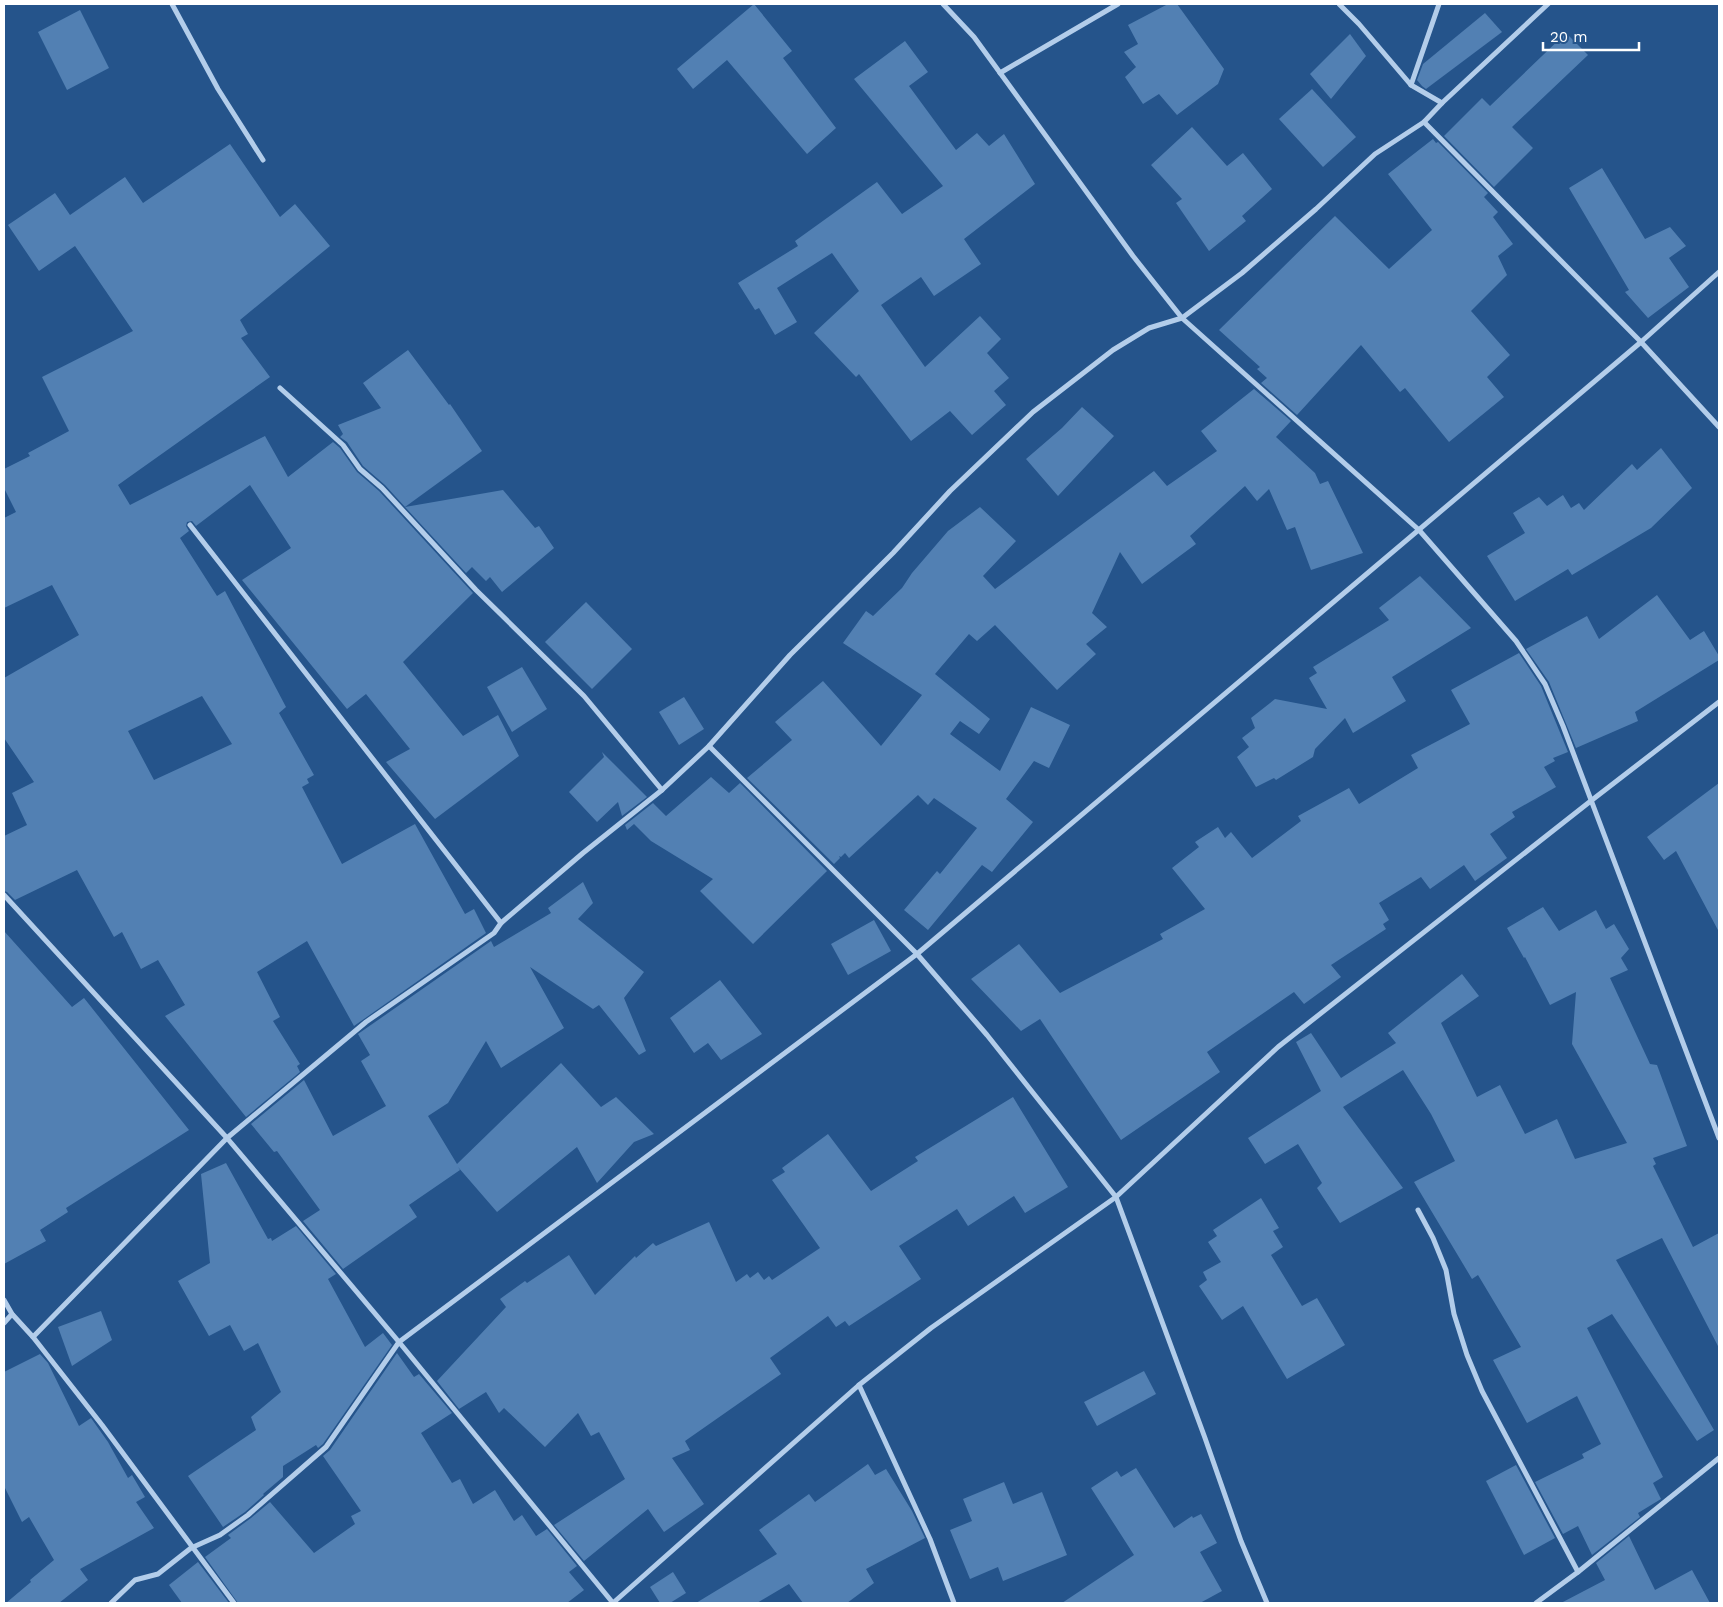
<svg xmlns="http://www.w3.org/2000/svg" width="1723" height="1607" font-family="'Work Sans',sans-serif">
<rect width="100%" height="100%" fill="#25548b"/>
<g fill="#5280b3" fill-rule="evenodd">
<path d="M 754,4 L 792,51 L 783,58 L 836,128 L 807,154 L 727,60 L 693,89 L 677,69 Z"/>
<path d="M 1168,4 L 1177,4 L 1224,69 L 1218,84 L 1177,115 L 1159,94 L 1143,104 L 1125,77 L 1136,67 L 1124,52 L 1138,44 L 1128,25 Z"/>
<path d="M 80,10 L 109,68 L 67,90 L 38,32 Z"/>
<path d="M 1485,13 L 1502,32 L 1426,89 L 1422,86 L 1417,80 L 1423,64 Z"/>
<path d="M 1566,33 L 1588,55 L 1512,127 L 1533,148 L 1494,187 L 1444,136 L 1482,98 L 1490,106 Z"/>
<path d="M 1350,34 L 1366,56 L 1331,99 L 1310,74 Z"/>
<path d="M 905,41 L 928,72 L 909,86 L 956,150 L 977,133 L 989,146 L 1004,134 L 1035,184 L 964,239 L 981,264 L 934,296 L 921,277 L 881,305 L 925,367 L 980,316 L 1001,339 L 987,353 L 1009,378 L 994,391 L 1006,405 L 972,435 L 950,411 L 911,441 L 859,374 L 856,377 L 814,333 L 859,291 L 832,253 L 777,288 L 797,322 L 775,335 L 759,308 L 755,310 L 738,283 L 798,246 L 795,241 L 877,182 L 902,214 L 943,186 L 854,79 Z"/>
<path d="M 1312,89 L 1356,137 L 1323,167 L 1279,119 Z"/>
<path d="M 1192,127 L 1227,166 L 1243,153 L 1272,189 L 1242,216 L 1246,221 L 1209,251 L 1176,203 L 1182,199 L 1151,165 Z"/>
<path d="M 1433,139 L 1436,143 L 1438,142 L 1488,193 L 1484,197 L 1498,212 L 1493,217 L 1513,244 L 1498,256 L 1507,275 L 1471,311 L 1510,355 L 1487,377 L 1504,397 L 1449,442 L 1405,388 L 1400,392 L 1361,345 L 1297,415 L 1261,383 L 1267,378 L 1257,369 L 1260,367 L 1219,330 L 1335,216 L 1389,269 L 1432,230 L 1388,174 Z"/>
<path d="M 230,144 L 280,217 L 295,204 L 330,246 L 240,320 L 248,334 L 241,338 L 270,377 L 118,485 L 130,505 L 265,436 L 288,477 L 333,442 L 340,448 L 357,472 L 379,491 L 473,593 L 403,662 L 463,736 L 498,715 L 519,756 L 435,819 L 386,762 L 410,749 L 366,694 L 347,709 L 242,580 L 291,548 L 250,485 L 196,526 L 192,521 L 187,522 L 186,526 L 189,531 L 180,538 L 217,596 L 225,591 L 286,707 L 279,713 L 314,775 L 307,779 L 309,783 L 302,787 L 342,864 L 415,824 L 465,914 L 474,909 L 486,933 L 354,1026 L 307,941 L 257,972 L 280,1017 L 273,1021 L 300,1064 L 297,1066 L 300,1072 L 246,1117 L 165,1016 L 185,1005 L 158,960 L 141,969 L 122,932 L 114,937 L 77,870 L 15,900 L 7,892 L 4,891 L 4,836 L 27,825 L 12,793 L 34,782 L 4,738 L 4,678 L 79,635 L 52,585 L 4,608 L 4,518 L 16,512 L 4,488 L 4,469 L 30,456 L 28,453 L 69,431 L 42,377 L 133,331 L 75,246 L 39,271 L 8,225 L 55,193 L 70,215 L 125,177 L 143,203 ZM 202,696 L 232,744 L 154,780 L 128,731 Z"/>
<path d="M 1602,168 L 1645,239 L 1670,227 L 1686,246 L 1669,258 L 1689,287 L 1648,318 L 1625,292 L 1629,290 L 1569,188 Z"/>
<path d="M 408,350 L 449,405 L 450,404 L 482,451 L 405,507 L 385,485 L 363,466 L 347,442 L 340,437 L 343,434 L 338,425 L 381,408 L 363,383 Z"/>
<path d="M 1254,389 L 1291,421 L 1276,437 L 1315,473 L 1320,484 L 1328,481 L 1363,553 L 1311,570 L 1295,527 L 1287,530 L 1269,489 L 1257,501 L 1245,486 L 1190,536 L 1196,544 L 1142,584 L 1120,552 L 1092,613 L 1107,627 L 1086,644 L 1096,654 L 1057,690 L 995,625 L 977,641 L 969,634 L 935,674 L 990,719 L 979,734 L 960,721 L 950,734 L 1000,771 L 1031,707 L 1070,725 L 1049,768 L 1034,761 L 1006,799 L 1033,822 L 992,872 L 982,865 L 928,930 L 904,910 L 937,871 L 940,874 L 977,828 L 934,798 L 928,805 L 918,795 L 849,858 L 845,853 L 841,857 L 839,856 L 840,858 L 834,864 L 747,778 L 792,740 L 775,722 L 823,681 L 881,746 L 922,695 L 843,643 L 866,611 L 873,616 L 902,588 L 912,573 L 948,531 L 980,507 L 1016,541 L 983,576 L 995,589 L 1154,471 L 1167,486 L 1217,451 L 1201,431 Z"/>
<path d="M 1082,407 L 1114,436 L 1058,496 L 1026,459 L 1062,428 Z"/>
<path d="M 1661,448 L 1692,488 L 1651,528 L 1572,575 L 1568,569 L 1515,601 L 1487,556 L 1525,533 L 1513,513 L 1539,497 L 1547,506 L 1563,495 L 1571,508 L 1579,503 L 1584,510 L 1632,464 L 1637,470 Z"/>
<path d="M 503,490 L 535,528 L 539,526 L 554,548 L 502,592 L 490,577 L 486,581 L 472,567 L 466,573 L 405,507 Z"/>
<path d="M 1420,576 L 1471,628 L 1392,677 L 1406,701 L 1353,733 L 1345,718 L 1315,749 L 1313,757 L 1276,780 L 1274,778 L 1256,787 L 1237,757 L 1249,747 L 1242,738 L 1255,728 L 1251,718 L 1275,699 L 1327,709 L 1309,678 L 1317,673 L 1313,667 L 1389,620 L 1379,608 Z"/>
<path d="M 1657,595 L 1690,640 L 1704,631 L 1719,656 L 1719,660 L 1635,712 L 1638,721 L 1576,748 L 1549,682 L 1526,649 L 1587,616 L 1599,639 Z"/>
<path d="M 586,602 L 632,649 L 592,689 L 545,642 Z"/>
<path d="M 1519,653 L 1541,686 L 1568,752 L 1553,758 L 1555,761 L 1544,767 L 1556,787 L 1512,812 L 1515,817 L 1490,834 L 1507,858 L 1475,881 L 1464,865 L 1430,889 L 1421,877 L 1379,903 L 1389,920 L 1383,924 L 1386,929 L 1331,965 L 1341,977 L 1304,1004 L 1294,992 L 1207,1052 L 1220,1072 L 1121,1140 L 1040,1019 L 1021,1031 L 971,979 L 1019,944 L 1060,993 L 1163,939 L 1160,934 L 1205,909 L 1172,868 L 1199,847 L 1195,842 L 1218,827 L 1225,838 L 1231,832 L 1252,858 L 1301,821 L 1298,816 L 1349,788 L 1359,804 L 1418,768 L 1411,755 L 1470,724 L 1451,690 Z"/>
<path d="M 522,667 L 547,709 L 512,732 L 487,687 Z"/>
<path d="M 684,697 L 704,729 L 679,745 L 659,712 Z"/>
<path d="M 602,752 L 647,797 L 622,816 L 618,802 L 597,822 L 569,792 L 604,757 Z"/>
<path d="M 711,777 L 729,793 L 740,783 L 827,871 L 753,944 L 700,891 L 713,879 L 651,841 L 634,824 L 627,830 L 625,825 L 653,803 L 666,816 Z"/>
<path d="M 1719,783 L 1719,932 L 1676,851 L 1664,860 L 1647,837 Z"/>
<path d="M 583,882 L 593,903 L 578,919 L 644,972 L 624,998 L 646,1051 L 639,1055 L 599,1005 L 593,1009 L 530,967 L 564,1028 L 501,1068 L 486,1041 L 448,1103 L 428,1116 L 457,1164 L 561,1063 L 601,1107 L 616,1097 L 654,1134 L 634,1142 L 597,1183 L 577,1147 L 497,1212 L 458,1167 L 460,1170 L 409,1205 L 417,1217 L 343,1269 L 303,1221 L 320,1210 L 277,1151 L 274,1152 L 251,1124 L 304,1080 L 333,1136 L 386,1106 L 361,1061 L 370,1055 L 358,1034 L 491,941 L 494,947 L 551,913 L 548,908 Z"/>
<path d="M 1543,907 L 1559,931 L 1596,910 L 1606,929 L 1614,924 L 1629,949 L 1621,958 L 1628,970 L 1610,978 L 1650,1064 L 1657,1065 L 1687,1146 L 1653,1158 L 1656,1164 L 1653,1166 L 1693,1247 L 1719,1233 L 1719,1348 L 1662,1238 L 1616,1260 L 1714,1430 L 1697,1441 L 1612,1314 L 1587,1328 L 1663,1477 L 1653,1483 L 1661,1499 L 1638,1513 L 1640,1517 L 1592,1555 L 1578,1526 L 1563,1534 L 1535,1482 L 1584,1458 L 1582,1454 L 1601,1444 L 1577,1396 L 1527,1423 L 1493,1360 L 1521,1347 L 1478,1275 L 1472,1279 L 1414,1182 L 1455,1161 L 1431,1114 L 1403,1070 L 1343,1107 L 1403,1188 L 1340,1223 L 1317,1188 L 1322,1183 L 1298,1144 L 1265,1164 L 1248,1138 L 1321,1091 L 1296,1042 L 1311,1033 L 1341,1078 L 1396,1043 L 1388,1033 L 1462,974 L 1479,996 L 1441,1023 L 1477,1097 L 1500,1085 L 1525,1134 L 1557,1119 L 1575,1159 L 1627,1143 L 1572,1044 L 1576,992 L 1550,1005 L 1525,957 L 1524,958 L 1507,928 Z"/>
<path d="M 874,920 L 891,951 L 848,975 L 831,944 Z"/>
<path d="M 4,931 L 72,1007 L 84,998 L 189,1130 L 66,1208 L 68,1212 L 40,1230 L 46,1241 L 4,1264 Z"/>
<path d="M 720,980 L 762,1034 L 721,1060 L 708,1043 L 694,1053 L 670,1018 Z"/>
<path d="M 1013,1097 L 1068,1187 L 1025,1213 L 1014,1196 L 968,1226 L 957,1209 L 899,1246 L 921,1279 L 849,1326 L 845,1321 L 836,1327 L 828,1316 L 770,1358 L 781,1374 L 685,1441 L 690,1450 L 672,1458 L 704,1504 L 664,1532 L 648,1509 L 584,1561 L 554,1525 L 625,1479 L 599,1432 L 591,1436 L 578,1413 L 545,1447 L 504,1408 L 499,1413 L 486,1392 L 459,1409 L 437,1381 L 506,1307 L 500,1299 L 525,1281 L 527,1283 L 569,1255 L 595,1295 L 635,1256 L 636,1258 L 653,1243 L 656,1246 L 709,1222 L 736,1282 L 747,1274 L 750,1278 L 758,1272 L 764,1280 L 769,1276 L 772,1280 L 820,1248 L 772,1180 L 785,1172 L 782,1168 L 828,1134 L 871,1191 L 918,1161 L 915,1157 Z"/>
<path d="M 226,1163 L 268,1239 L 271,1238 L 272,1241 L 296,1226 L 336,1274 L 328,1279 L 365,1347 L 383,1333 L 392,1345 L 323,1444 L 318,1448 L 316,1445 L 283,1466 L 283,1477 L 263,1494 L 264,1495 L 245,1512 L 223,1527 L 188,1476 L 256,1430 L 251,1417 L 281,1392 L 258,1343 L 244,1351 L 230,1325 L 209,1336 L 178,1281 L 210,1263 L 201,1174 Z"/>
<path d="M 1261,1198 L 1279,1228 L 1273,1231 L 1283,1247 L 1271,1255 L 1302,1306 L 1317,1298 L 1345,1345 L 1287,1379 L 1243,1306 L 1222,1320 L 1199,1286 L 1207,1280 L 1203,1272 L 1221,1262 L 1208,1242 L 1217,1236 L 1213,1230 Z"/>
<path d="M 101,1311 L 112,1340 L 72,1366 L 58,1327 Z"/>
<path d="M 397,1353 L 414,1377 L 419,1374 L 452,1413 L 421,1433 L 452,1483 L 460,1479 L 473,1504 L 495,1490 L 514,1521 L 522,1515 L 536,1536 L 547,1529 L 577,1566 L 569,1572 L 584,1590 L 567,1603 L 238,1603 L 205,1557 L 231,1538 L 228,1535 L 251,1518 L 270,1502 L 314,1553 L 355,1524 L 351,1516 L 361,1511 L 323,1456 L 330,1450 Z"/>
<path d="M 40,1354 L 48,1363 L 79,1426 L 91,1418 L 108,1442 L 128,1478 L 132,1475 L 145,1497 L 136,1502 L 154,1528 L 80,1569 L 88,1580 L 59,1603 L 6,1603 L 31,1582 L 30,1580 L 54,1560 L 29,1517 L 22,1522 L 4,1486 L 4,1372 Z"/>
<path d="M 1144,1371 L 1156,1394 L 1097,1426 L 1084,1402 Z"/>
<path d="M 868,1464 L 875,1475 L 886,1469 L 912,1511 L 925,1538 L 866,1569 L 874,1583 L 847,1603 L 803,1603 L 789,1584 L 757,1603 L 696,1603 L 777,1554 L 759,1530 L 809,1494 L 815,1502 Z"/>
<path d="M 1516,1465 L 1555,1538 L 1524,1555 L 1486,1481 Z"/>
<path d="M 1136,1468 L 1174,1528 L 1192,1516 L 1193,1518 L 1201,1514 L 1217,1543 L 1200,1552 L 1222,1591 L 1200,1603 L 1062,1603 L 1134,1555 L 1091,1488 L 1117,1471 L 1121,1477 Z"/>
<path d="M 1004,1482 L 1013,1504 L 1042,1492 L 1067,1555 L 1003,1581 L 998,1567 L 970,1579 L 950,1530 L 972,1521 L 963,1499 Z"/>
<path d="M 1629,1536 L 1655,1590 L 1692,1570 L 1710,1603 L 1561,1603 L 1605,1580 L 1596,1563 Z"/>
<path d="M 198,1562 L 229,1603 L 182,1603 L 169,1585 Z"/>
<path d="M 673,1572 L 686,1593 L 670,1603 L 660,1603 L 650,1587 Z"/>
</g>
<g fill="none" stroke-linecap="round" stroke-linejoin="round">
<g stroke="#b3cdea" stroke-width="5">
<path d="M 172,4 L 218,89 L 263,160"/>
<path d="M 943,4 L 974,37 L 1133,256 L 1182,318 L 1419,530 L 1516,641 L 1545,684 L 1563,726 L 1719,1138"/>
<path d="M 1339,4 L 1359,24 L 1411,85 L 1442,103"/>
<path d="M 1000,73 L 1118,4"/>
<path d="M 1411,85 L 1439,4"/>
<path d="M 1424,122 L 1641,342 L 1719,427"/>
<path d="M 280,388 L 343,445 L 360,469 L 382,488 L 476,590 L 584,696 L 662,790"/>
<path d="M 190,525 L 501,923"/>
<path d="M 709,746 L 917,954 L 987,1035 L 1116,1197 L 1205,1438 L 1241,1541 L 1267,1603"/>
<path d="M 4,895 L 227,1138 L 399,1342 L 613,1603"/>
<path d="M 1418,1210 L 1433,1238 L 1446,1270 L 1454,1314 L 1467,1355 L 1482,1391 L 1578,1572"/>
<path d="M 4,1300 L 12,1314 L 33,1337 L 102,1425 L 234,1603"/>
<path d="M 4,1323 L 12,1314"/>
<path d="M 33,1337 L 227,1138 L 366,1022 L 494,933 L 501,923 L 583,853 L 662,790 L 709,746 L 790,655 L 893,553 L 950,491 L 1033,412 L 1113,350 L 1149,328 L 1182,318 L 1242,273 L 1316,209 L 1375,154 L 1424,122 L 1442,103 L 1548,4"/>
<path d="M 859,1385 L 930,1539 L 954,1603"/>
<path d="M 111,1603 L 135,1580 L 158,1574 L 191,1548 L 220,1535 L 248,1515 L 326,1447 L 399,1342 L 917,954 L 1641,342 L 1719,272"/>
<path d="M 613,1603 L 859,1385 L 931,1328 L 1116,1197 L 1278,1047 L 1592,800 L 1719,702"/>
<path d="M 1536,1603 L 1578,1572 L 1719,1458"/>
</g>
</g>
<rect width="1723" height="1607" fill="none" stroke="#ffffff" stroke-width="10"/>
<path d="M1543 42v8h96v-8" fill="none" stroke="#ffffff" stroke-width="2.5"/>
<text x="1550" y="42" font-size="15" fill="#ffffff" stroke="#25548b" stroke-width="4" paint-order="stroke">20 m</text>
</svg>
